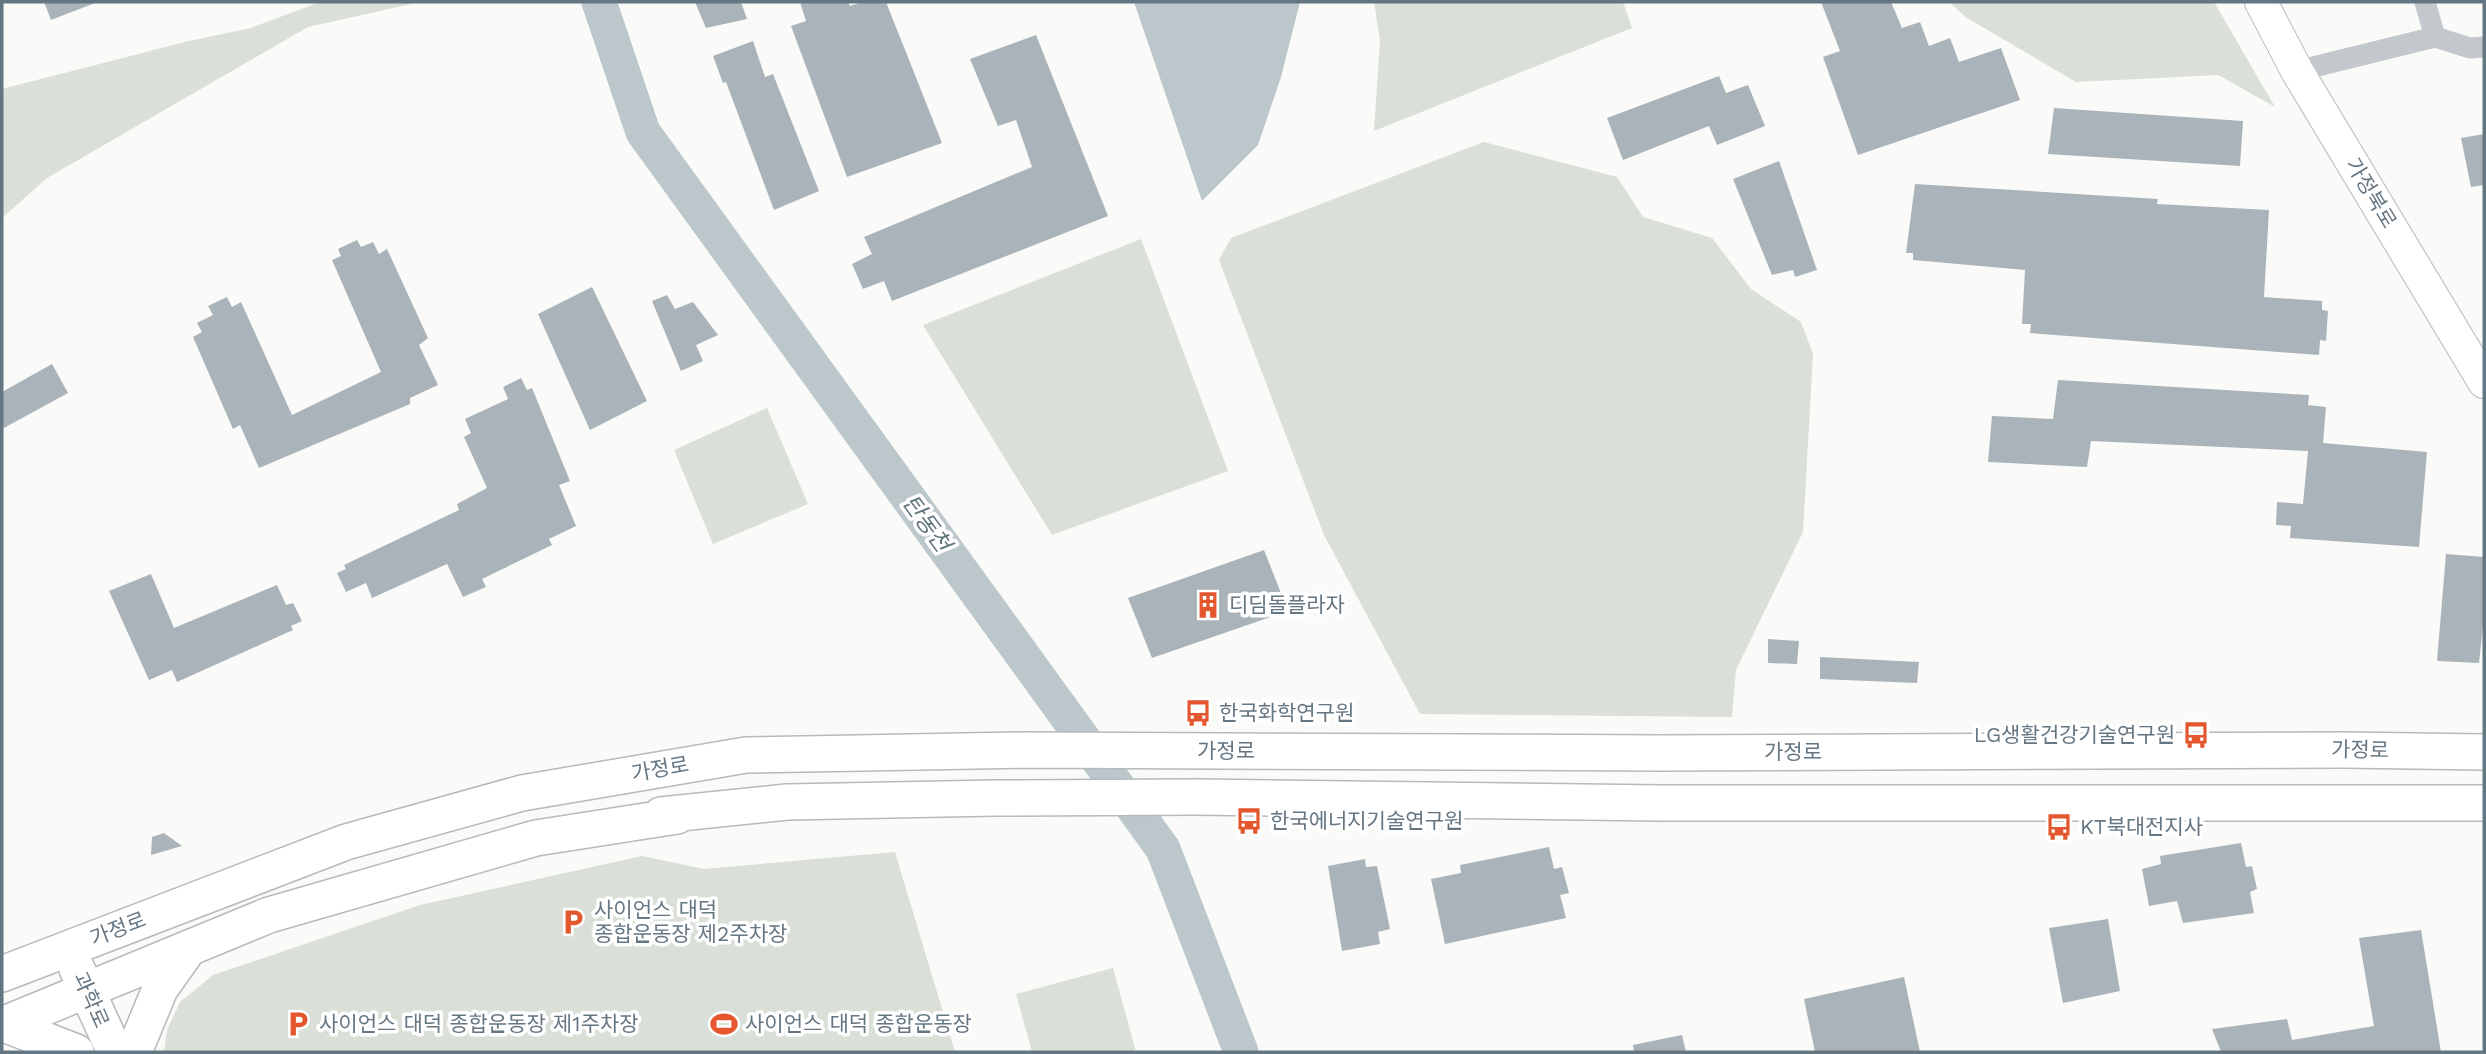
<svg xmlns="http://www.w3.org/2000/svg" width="2486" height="1054" font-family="'Work Sans','Noto Sans KR',sans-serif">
<rect width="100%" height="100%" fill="#fafaf8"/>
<g fill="#dadfd7">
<path d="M 320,2 L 420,2 L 308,27 L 47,178 L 2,218 L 2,89 L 189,41 L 251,28 Z"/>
<path d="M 1374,2 L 1623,2 L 1632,28 L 1374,131 L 1380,41 Z"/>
<path d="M 1949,2 L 2214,2 L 2275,107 L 2218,75 L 2076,82 L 1967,18 Z"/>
<path d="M 1484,142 L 1617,177 L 1643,217 L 1712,238 L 1751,289 L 1801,322 L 1813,354 L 1803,532 L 1736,670 L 1732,717 L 1420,714 L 1324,535 L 1219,260 L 1231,238 Z"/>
<path d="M 1141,239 L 1228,471 L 1052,535 L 923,325 Z"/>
<path d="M 767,408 L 808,504 L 713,544 L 674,450 Z"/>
<path d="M 895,852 L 955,1052 L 164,1052 L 167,1030 L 180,1002 L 213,975 L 420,905 L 642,856 L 704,869 Z"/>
<path d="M 1113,968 L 1136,1052 L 1032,1052 L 1016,994 Z"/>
</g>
<path fill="#bbc7cb" d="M 1134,2 L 1300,2 L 1281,77 L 1258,145 L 1202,201 Z"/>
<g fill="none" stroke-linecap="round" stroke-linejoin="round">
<path stroke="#bbc7cb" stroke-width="35" d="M 599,2 L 643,132 L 1163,849 L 1241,1052"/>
</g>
<g fill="#aab3b9">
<path d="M 44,2 L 95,2 L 95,3 L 51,20 Z"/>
<path d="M 695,2 L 741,2 L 747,19 L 706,28 Z"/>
<path d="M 800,2 L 848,2 L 850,6 L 863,2 L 886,2 L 942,143 L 847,177 L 791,26 L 806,21 Z"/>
<path d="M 1821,2 L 1891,2 L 1902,28 L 1920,22 L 1929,46 L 1950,38 L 1959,62 L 2001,48 L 2020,100 L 1858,155 L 1823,57 L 1840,51 Z"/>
<path d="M 1036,35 L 1108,216 L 892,301 L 884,281 L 863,289 L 852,264 L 872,254 L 864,237 L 1032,167 L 1016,120 L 998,126 L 970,59 Z"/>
<path d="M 753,41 L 765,77 L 773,74 L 819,191 L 774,210 L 726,82 L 723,83 L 713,56 Z"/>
<path d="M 1719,76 L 1726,93 L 1748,85 L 1765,126 L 1717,145 L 1709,126 L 1623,160 L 1607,118 Z"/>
<path d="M 2054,108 L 2243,121 L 2240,166 L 2048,154 Z"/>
<path d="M 2484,134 L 2484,185 L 2471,187 L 2461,138 Z"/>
<path d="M 1779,161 L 1817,270 L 1795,277 L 1793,270 L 1772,275 L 1733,179 Z"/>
<path d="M 1915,184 L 2158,199 L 2157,204 L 2269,210 L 2264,297 L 2322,301 L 2322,310 L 2328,311 L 2326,341 L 2320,340 L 2319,355 L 2030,333 L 2031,324 L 2022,324 L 2025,270 L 1913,260 L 1913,253 L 1906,253 Z"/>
<path d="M 357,240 L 361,247 L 373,242 L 379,254 L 387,249 L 428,338 L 419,345 L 438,385 L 410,398 L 410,404 L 259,468 L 240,425 L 233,429 L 193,337 L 202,332 L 197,323 L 213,315 L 208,306 L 227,297 L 232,307 L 241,302 L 292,415 L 381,372 L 332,260 L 341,256 L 338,249 Z"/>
<path d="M 592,287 L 647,401 L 590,430 L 538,314 Z"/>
<path d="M 667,295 L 675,309 L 693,302 L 718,335 L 696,345 L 703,361 L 681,371 L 652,301 Z"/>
<path d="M 52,364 L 68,393 L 2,429 L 2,392 Z"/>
<path d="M 521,378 L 527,390 L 532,388 L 570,481 L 559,485 L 576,526 L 549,539 L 552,545 L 482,579 L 486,587 L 463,597 L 447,564 L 372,598 L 366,583 L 346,592 L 337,573 L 346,569 L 344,565 L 459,510 L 457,504 L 487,488 L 464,437 L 471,433 L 465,419 L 508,399 L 503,387 Z"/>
<path d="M 2058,380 L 2309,395 L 2308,405 L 2326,407 L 2323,443 L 2427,452 L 2419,547 L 2290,538 L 2291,526 L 2276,525 L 2277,502 L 2303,504 L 2308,451 L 2091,441 L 2087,467 L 1988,462 L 1992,416 L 2053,419 Z"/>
<path d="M 1264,550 L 1288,611 L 1152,658 L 1128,598 Z"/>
<path d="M 2446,554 L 2484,557 L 2484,615 L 2479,663 L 2437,661 Z"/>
<path d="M 151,574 L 174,628 L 277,585 L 286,605 L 293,603 L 302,621 L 291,626 L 293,630 L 177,682 L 172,670 L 149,680 L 109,591 Z"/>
<path d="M 1768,639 L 1799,641 L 1797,664 L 1768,663 Z"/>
<path d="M 1820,657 L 1919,662 L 1917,683 L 1820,679 Z"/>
<path d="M 164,833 L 182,846 L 151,855 L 152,837 Z"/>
<path d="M 2241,843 L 2246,867 L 2252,866 L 2257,889 L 2250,892 L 2254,913 L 2183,923 L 2177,901 L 2149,906 L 2142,869 L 2161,864 L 2160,856 Z"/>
<path d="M 1549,847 L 1554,869 L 1562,867 L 1569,893 L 1560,895 L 1566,918 L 1445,944 L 1431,879 L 1461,873 L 1460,865 Z"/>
<path d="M 1365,859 L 1366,867 L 1377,866 L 1390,929 L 1378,932 L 1380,944 L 1342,951 L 1328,866 Z"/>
<path d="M 2108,919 L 2120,991 L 2063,1003 L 2049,928 Z"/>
<path d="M 2421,930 L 2441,1052 L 2221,1052 L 2212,1029 L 2287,1019 L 2292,1040 L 2374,1026 L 2359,938 Z"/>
<path d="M 1904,977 L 1920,1052 L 1815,1052 L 1804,999 Z"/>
<path d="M 1682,1035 L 1686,1052 L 1634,1052 L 1633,1045 Z"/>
</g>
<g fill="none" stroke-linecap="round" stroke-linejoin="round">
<defs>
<path id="secondary" d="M 2261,2 L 2297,71 L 2484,382"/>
<g id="primary">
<path d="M 77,969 L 115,1052"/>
<path d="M 2,974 L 346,842 L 522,793 L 746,755 L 1025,750 L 1660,753 L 2344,750 L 2484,752"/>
<path d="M 4,1024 L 76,1052"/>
<path d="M 2,1025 L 269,915 L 536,838 L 677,816 L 661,815 L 787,802 L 995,798 L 1196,797 L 1661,803 L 2484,803"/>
<path d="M 134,1052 L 160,989 L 189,948"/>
</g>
</defs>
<use href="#secondary" stroke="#b3babf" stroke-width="34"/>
<use href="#primary" stroke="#b5babe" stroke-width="38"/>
<g stroke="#c3c8cc" stroke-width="21">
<path d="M 2425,2 L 2435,37"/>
<path d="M 2297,71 L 2435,37 L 2470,48 L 2484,47"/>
</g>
<use href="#secondary" stroke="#fff" stroke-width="32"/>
<use href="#primary" stroke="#fff" stroke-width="35"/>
</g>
<defs>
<symbol id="building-bare" viewBox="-9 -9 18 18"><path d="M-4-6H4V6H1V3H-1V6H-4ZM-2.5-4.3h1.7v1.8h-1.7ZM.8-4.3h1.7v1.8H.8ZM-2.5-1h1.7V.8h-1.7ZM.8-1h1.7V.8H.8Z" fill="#e4572e" stroke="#fff" stroke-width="2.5" paint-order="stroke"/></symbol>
<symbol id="bus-bare" viewBox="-9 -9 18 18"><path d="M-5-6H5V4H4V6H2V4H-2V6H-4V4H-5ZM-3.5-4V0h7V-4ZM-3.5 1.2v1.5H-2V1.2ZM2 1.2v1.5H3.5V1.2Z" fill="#e4572e" stroke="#fff" stroke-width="2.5" paint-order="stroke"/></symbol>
<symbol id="parking-bare" viewBox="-9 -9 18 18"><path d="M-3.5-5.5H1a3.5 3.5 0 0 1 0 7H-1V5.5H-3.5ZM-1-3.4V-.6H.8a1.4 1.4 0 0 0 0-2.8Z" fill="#e4572e" stroke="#fff" stroke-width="2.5" paint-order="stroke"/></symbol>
<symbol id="stadium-bare" viewBox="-9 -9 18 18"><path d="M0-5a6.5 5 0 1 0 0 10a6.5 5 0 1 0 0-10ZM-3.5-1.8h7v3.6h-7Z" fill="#e4572e" stroke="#fff" stroke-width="2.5" paint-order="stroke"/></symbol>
</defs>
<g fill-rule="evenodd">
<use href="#building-bare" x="1189" y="586" width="38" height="38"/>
<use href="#bus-bare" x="1179" y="694" width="38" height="38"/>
<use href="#bus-bare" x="2177" y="716" width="38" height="38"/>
<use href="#bus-bare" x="1230" y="802" width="38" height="38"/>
<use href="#bus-bare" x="2040" y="808" width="38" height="38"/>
<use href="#parking-bare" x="554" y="903" width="38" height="38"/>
<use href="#parking-bare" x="279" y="1005" width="38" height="38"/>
<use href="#stadium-bare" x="705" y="1005" width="38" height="38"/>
</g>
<g text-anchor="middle" stroke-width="7" stroke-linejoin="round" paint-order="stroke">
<g font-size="21" fill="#657683" stroke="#fff">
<text transform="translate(2371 193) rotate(59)" y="7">가정북로</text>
<text transform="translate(2360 750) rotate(1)" y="7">가정로</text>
<text x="1226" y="758">가정로</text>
<text x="1793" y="759">가정로</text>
<text transform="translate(660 769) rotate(-10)" y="7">가정로</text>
<text transform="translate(118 929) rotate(-21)" y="7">가정로</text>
<text transform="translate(91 1000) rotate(66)" y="7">과학로</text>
</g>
<g font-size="21" fill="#657683" stroke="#fff" text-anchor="start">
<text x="1229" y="612">디딤돌플라자</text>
<text x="1219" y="720">한국화학연구원</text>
<text x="2175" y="742" text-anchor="end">LG생활건강기술연구원</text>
<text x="1270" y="828">한국에너지기술연구원</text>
<text x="2080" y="834">KT북대전지사</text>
<text x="594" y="917">사이언스 대덕<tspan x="594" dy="24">종합운동장 제2주차장</tspan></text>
<text x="319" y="1031">사이언스 대덕 종합운동장 제1주차장</text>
<text x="745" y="1031">사이언스 대덕 종합운동장</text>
</g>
<g font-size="23" font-style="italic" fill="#60757c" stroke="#fff">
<text transform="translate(927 523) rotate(54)" y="8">탄동천</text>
</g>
</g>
<rect width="2486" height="1054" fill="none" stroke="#657683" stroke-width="7"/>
</svg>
